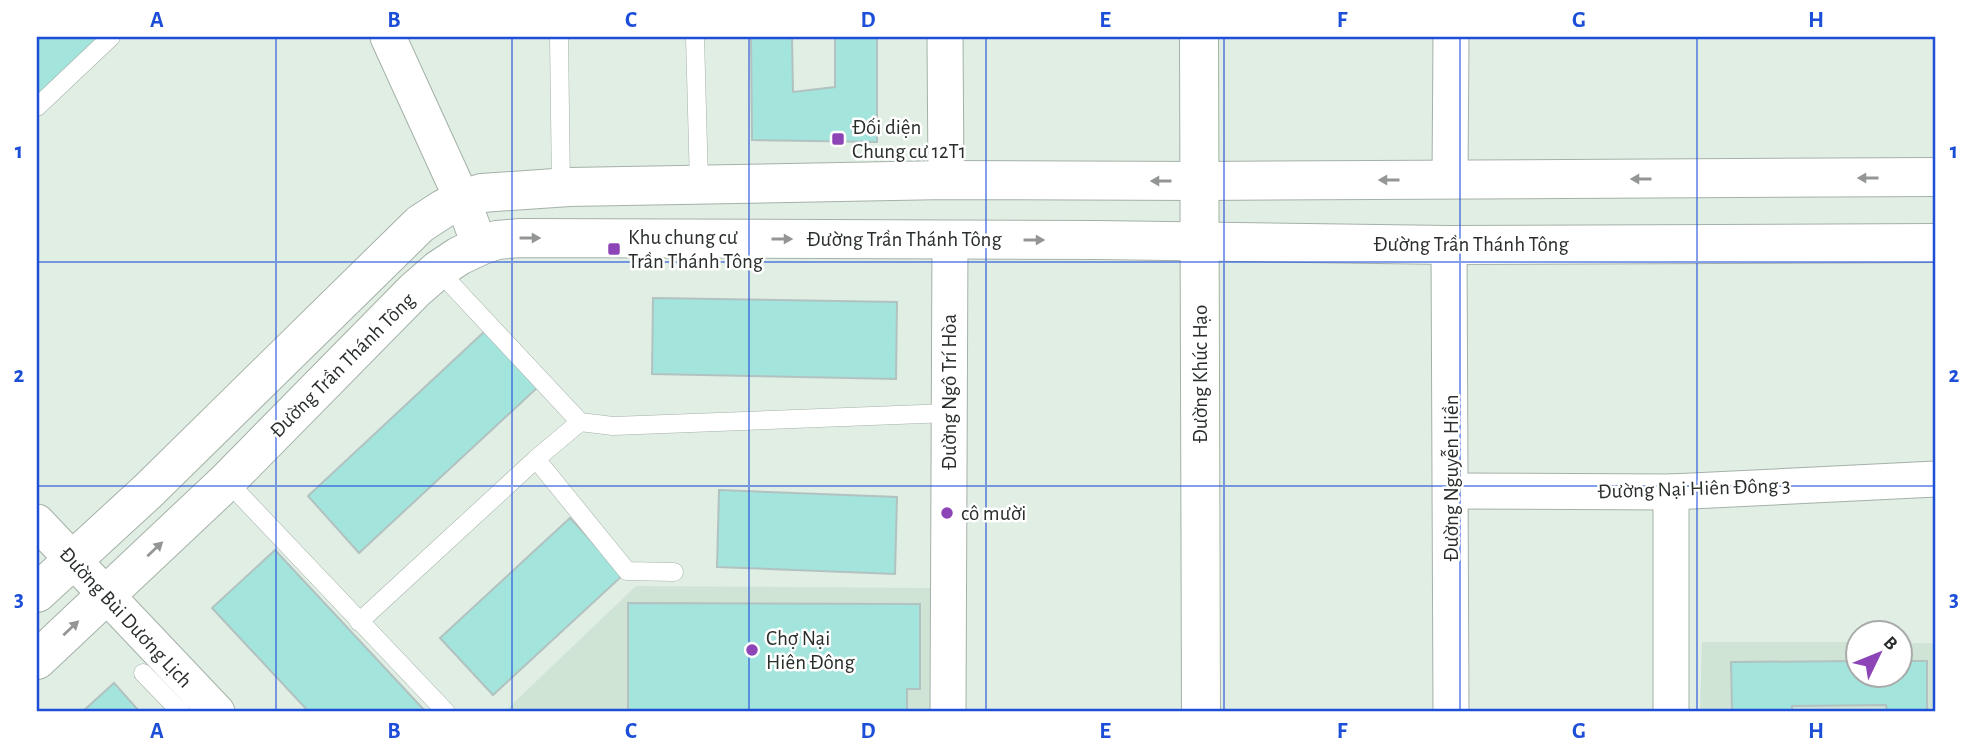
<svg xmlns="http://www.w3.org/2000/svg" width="1973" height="749" font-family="'Alegreya Sans',sans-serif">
<rect width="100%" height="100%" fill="#e0eee4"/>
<g fill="#d0e4d6">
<path d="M 636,586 L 935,588 L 935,712 L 504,712 Z"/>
<path d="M 1702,642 L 1857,642 L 1857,676 L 1899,676 L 1900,643 L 1936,643 L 1936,712 L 1700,712 Z"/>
</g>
<g fill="#a3e4dc" stroke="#b1c2c0" stroke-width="2">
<path d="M 37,37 L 102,37 L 37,97 Z"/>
<path d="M 751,37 L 792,37 L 793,92 L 835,87 L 835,37 L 877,37 L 877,142 L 752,140 Z"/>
<path d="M 653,298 L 897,302 L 896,379 L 652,374 Z"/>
<path d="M 485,331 L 538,387 L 359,553 L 308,496 Z"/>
<path d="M 719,490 L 897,497 L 895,574 L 717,567 Z"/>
<path d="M 570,518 L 623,575 L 493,695 L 440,638 Z"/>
<path d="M 275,550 L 426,712 L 309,712 L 212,608 Z"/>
<path d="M 628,603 L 920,604 L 920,689 L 907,689 L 907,712 L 628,712 Z"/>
<path d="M 1857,661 L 1857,676 L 1899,676 L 1899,661 L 1927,661 L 1927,712 L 1887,712 L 1886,705 L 1792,706 L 1792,712 L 1732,712 L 1731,662 Z"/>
<path d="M 114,683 L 140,712 L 82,712 Z"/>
</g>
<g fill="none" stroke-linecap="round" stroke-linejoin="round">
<defs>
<g id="service">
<path d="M 559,37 L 561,187"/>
<path d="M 695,37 L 699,184"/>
<path d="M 37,107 L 111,37"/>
<path d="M 438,270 L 580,422 L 613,426 L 949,413"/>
<path d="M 536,459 L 627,571 L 674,572"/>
<path d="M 227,481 L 446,712"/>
<path d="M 359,622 L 536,459 L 580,422"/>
<path d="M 143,673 L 181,712"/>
</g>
<g id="minor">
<path d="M 388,37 L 462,199 L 480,246"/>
<path d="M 945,37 L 946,180"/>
<path d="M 1450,180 L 1451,37"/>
<path d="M 1449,245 L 1451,712"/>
<path d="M 1452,491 L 1671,492 L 1936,479"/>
<path d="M 1671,492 L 1671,712"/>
<path d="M 37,522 L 217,712"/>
<path d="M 948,712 L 950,239"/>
</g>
<g id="tertiary">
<path d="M 1199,37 L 1201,712"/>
<path d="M 37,593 L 148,491 L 420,224 L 443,209 L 462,199 L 482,193 L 569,187 L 946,180 L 1200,181 L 1936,177"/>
<path d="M 37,660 L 227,481 L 415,290 L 438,270 L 459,256 L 480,246 L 497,240 L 520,238 L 1098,240 L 1449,245 L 1936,243"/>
</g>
</defs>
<use href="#service" stroke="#a5b1a8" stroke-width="19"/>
<use href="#minor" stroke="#a5b1a8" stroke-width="37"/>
<use href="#tertiary" stroke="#a5b1a8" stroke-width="40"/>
<use href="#service" stroke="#fff" stroke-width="18"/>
<use href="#minor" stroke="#fff" stroke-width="35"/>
<use href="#tertiary" stroke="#fff" stroke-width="38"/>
</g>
<defs><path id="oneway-solid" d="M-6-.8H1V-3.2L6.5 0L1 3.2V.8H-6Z" transform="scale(1.75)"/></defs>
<g fill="#949695">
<use href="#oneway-solid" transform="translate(1868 178) rotate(180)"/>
<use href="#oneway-solid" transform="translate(1641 179) rotate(180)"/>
<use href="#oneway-solid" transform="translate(1389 180) rotate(180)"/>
<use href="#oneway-solid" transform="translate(1161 181) rotate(-180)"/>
<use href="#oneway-solid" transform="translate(530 238)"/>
<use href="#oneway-solid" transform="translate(782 239)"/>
<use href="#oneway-solid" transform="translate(1034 240)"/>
<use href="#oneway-solid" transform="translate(155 549) rotate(-43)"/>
<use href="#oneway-solid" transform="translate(71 628) rotate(-43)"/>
</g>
<path fill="none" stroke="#1d4ed8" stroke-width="2" stroke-opacity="0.55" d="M 276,37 L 276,712M 512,37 L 512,712M 749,37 L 749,712M 986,37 L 986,712M 1224,37 L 1224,712M 1460,37 L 1460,712M 1697,37 L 1697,712M 37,262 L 1936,262M 37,486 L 1936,486"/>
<g fill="#8c44b6" stroke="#fff" stroke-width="2.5">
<rect x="831" y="132" width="14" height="14" rx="3.5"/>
<rect x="607" y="242" width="14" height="14" rx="3.5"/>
<circle cx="947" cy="513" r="7"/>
<circle cx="752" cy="650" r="7"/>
</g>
<g text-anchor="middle" stroke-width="5" stroke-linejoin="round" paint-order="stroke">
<g font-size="21" fill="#292e2b" stroke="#fff" text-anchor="start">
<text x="852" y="134">Đối diện<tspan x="852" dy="24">Chung cư 12T1</tspan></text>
<text x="628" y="244">Khu chung cư<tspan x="628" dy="24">Trần Thánh Tông</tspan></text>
<text x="961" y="520">cô mười</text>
<text x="766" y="645">Chợ Nại<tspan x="766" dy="24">Hiên Đông</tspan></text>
</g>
<g font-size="21" fill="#292e2b" stroke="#fff">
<text x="904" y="246">Đường Trần Thánh Tông</text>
<text x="1471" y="251">Đường Trần Thánh Tông</text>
<text transform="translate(342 365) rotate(-45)" y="7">Đường Trần Thánh Tông</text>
<text transform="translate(1200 374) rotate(-90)" y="7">Đường Khúc Hạo</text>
<text transform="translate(949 392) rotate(-90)" y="7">Đường Ngô Trí Hòa</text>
<text transform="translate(1451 478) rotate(-90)" y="7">Đường Nguyễn Hiền</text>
<text transform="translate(1694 488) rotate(-2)" y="7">Đường Nại Hiên Đông 3</text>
<text transform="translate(126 617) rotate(47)" y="7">Đường Bùi Dương Lịch</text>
</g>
</g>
<rect width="1973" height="749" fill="none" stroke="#ffffff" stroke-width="77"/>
<g transform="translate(1879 654) rotate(47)"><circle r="33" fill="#ffffff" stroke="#a9abaa" stroke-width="2"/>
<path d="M0-5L12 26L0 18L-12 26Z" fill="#8c44b6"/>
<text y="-10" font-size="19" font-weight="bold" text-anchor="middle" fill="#292e2b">B</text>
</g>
<rect x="38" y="38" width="1896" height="672" fill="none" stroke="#1d4ed8" stroke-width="2.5"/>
<g font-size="23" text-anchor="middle" font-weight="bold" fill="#1d4ed8">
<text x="157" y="27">A</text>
<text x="394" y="27">B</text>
<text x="631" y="27">C</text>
<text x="868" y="27">D</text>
<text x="1105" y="27">E</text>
<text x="1342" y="27">F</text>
<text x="1579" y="27">G</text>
<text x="1816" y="27">H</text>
<text x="19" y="158">1</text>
<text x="1954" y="158">1</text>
<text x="19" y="382">2</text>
<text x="1954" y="382">2</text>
<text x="19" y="606">3</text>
<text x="1954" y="606">3</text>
<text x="157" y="738">A</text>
<text x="394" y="738">B</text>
<text x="631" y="738">C</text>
<text x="868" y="738">D</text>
<text x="1105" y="738">E</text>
<text x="1342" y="738">F</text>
<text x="1579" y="738">G</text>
<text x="1816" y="738">H</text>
</g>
</svg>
